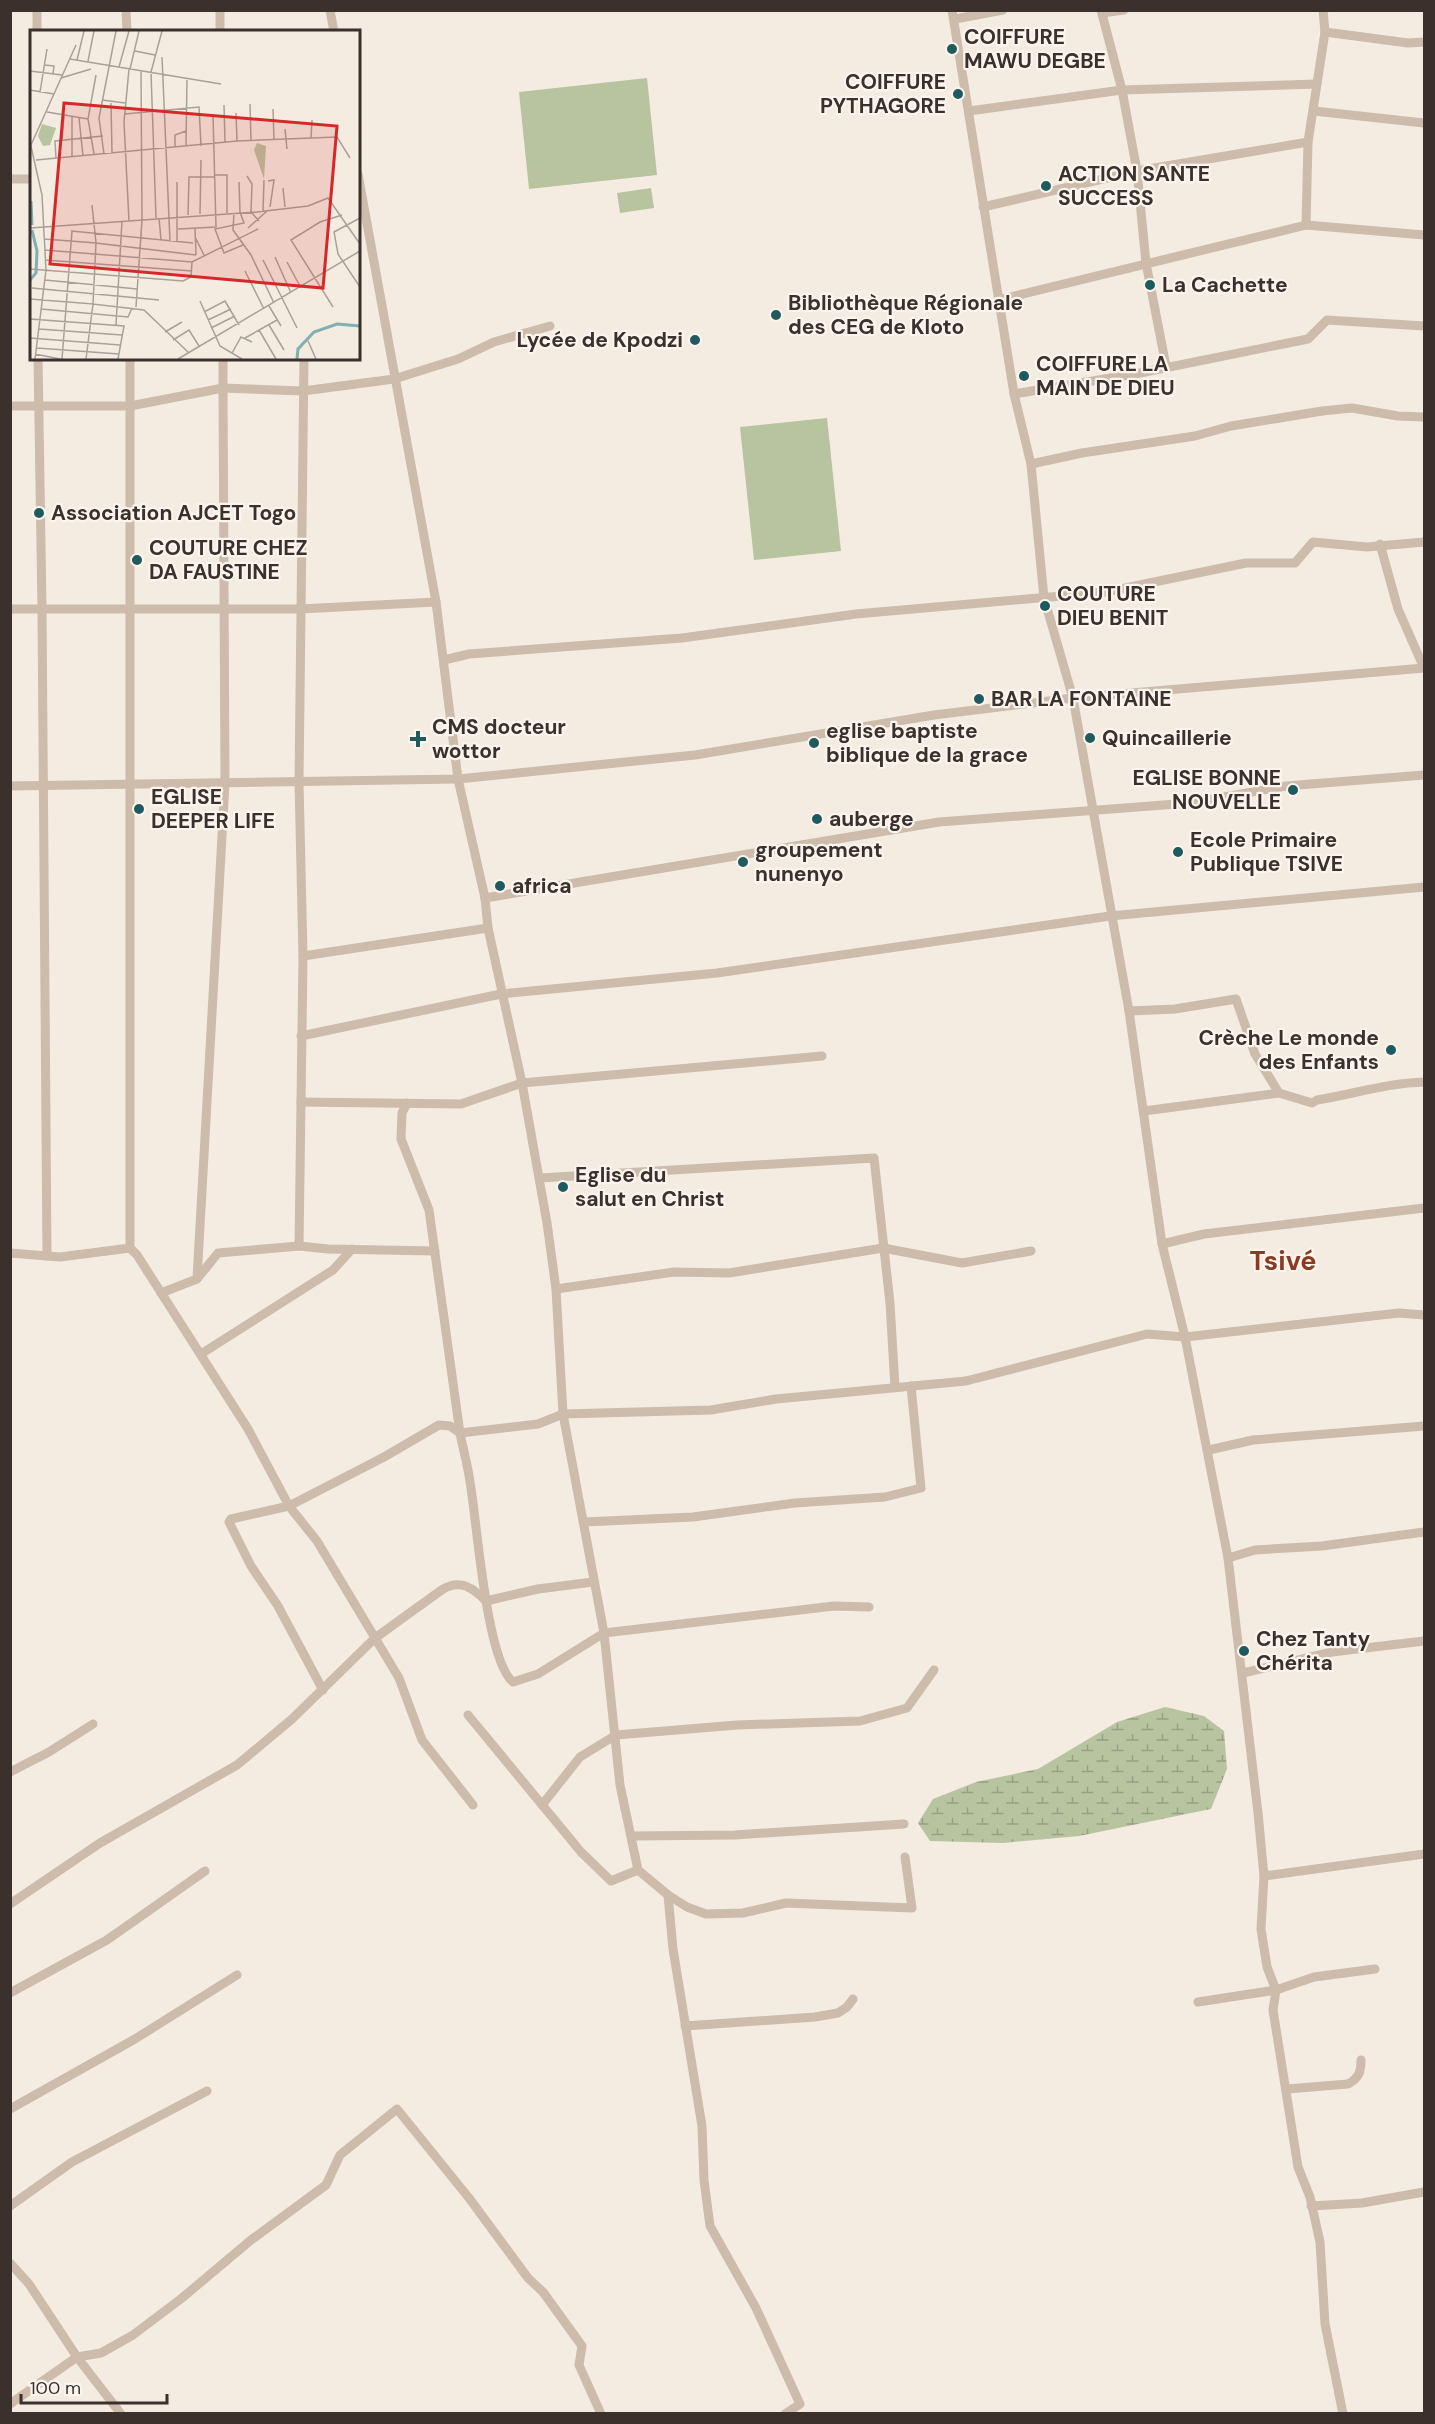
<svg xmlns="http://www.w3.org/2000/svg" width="1435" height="2424" font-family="'DM Sans',sans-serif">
<defs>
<pattern id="wetland-marsh" width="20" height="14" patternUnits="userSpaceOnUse" patternTransform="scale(1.5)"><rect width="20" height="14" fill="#b8c4a0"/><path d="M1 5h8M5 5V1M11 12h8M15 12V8" fill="none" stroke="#97a083"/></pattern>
</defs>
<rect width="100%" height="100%" fill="#f4ebe1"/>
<g fill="#b8c4a0">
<path d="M 647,78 L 657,175 L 529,189 L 519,92 Z"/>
<path d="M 651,188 L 654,208 L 620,213 L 617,193 Z"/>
<path d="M 827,418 L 841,551 L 754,560 L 740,427 Z"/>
</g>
<path fill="url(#wetland-marsh)" d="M 1165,1707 L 1204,1716 L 1224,1731 L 1227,1769 L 1211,1809 L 1079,1836 L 1003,1843 L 930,1841 L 918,1823 L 933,1799 L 976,1782 L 1038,1769 L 1117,1722 Z"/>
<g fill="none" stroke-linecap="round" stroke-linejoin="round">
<g stroke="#cdbbac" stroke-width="9">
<path d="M 37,10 L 37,32"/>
<path d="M 126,10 L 127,32"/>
<path d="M 220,10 L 220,32"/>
<path d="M 330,10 L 334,32"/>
<path d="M 952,10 L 1014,394 L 1031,464 L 1044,598 L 1073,698 L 1129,1011 L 1162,1244 L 1185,1337 L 1228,1558 L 1258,1813 L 1264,1876 L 1261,1929 L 1267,1967 L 1276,1990 L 1273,2010 L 1298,2167 L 1310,2197 L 1320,2242 L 1325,2324 L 1343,2414"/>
<path d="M 1101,10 L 1122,90 L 1137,171 L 1146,263 L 1166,366"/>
<path d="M 1102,13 L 1124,10"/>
<path d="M 955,19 L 1003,10"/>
<path d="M 1325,32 L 1408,43 L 1424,42"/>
<path d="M 969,111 L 1122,90 L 1317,84"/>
<path d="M 1314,111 L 1424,123"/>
<path d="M 358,174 L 436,602 L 458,779 L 485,898 L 488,928 L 522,1083 L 547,1223 L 556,1289 L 563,1414 L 604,1633 L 620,1785 L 638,1870 L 668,1895 L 673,1949 L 702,2126 L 704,2180 L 710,2226 L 756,2308 L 800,2404 L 785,2414"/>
<path d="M 10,179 L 32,179"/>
<path d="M 983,207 L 1137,171 L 1308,142"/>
<path d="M 1306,225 L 1308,142 L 1325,32 L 1323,10"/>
<path d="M 998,300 L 1306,225 L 1424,235"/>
<path d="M 38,358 L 42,609 L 47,1256"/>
<path d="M 130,358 L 130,1248 L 137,1255 L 248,1429 L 289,1506 L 317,1541 L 399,1678 L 422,1740 L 473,1805"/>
<path d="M 1014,394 L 1135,374 L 1308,339 L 1327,320 L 1424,326"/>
<path d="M 10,406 L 130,406 L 223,388 L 223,358"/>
<path d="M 1031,464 L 1082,453 L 1195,436 L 1231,426 L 1322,411 L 1352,408 L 1398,416 L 1424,417"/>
<path d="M 1380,544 L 1398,609 L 1424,668"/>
<path d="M 10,609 L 300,609 L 436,602"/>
<path d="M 444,660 L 469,654 L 682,638 L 856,614 L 1106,592 L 1246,563 L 1295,563 L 1313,542 L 1367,547 L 1424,542"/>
<path d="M 10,786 L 458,779 L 695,755 L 934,715 L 1073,698 L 1424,668"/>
<path d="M 485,898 L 939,822 L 1190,803 L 1286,786 L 1424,775"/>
<path d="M 303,956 L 488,928"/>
<path d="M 1129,1011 L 1175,1009 L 1236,999 L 1255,1054 L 1279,1093"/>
<path d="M 301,1036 L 501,994 L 717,973 L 1110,916 L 1424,887"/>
<path d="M 301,1102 L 461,1104 L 522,1083 L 822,1056"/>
<path d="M 407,1103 L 402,1113 L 401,1139 L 429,1210 L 460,1433 L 538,1424 L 563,1414 L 711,1410 L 776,1399 L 966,1381 L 1147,1334 L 1185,1337 L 1399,1313 L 1424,1315"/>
<path d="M 1144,1111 L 1279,1093 L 1312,1103 L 1317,1100 C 1354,1094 1387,1083 1424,1082"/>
<path d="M 540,1178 L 874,1158 L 890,1303 L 895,1387"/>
<path d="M 1162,1244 L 1204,1234 L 1424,1208"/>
<path d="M 299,1246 L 303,956 L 299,782 L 304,358"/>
<path d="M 10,1253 L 60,1257 L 130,1248"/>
<path d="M 197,1279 L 225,783 L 223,388 L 303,391 L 394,379 L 458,359 L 494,342 L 550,326"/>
<path d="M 556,1289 L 674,1272 L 729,1273 L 883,1248 L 962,1263 L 1031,1251"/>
<path d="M 161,1293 L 197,1279 L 218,1253 L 299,1246 L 328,1249 L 435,1251"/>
<path d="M 201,1354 L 333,1270 L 352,1249"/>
<path d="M 1209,1450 L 1253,1440 L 1424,1426"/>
<path d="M 584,1522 L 693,1517 L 795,1503 L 885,1497 L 921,1488 L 911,1386"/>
<path d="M 1228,1558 L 1255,1550 L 1322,1546 L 1424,1532"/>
<path d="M 486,1601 L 538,1589 L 593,1582"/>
<path d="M 1243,1673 L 1332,1652 L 1424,1641"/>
<path d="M 323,1690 L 278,1606 L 251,1566 L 229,1522 L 231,1519 L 289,1506 L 384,1457 L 439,1425 L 450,1426 L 460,1433 C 463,1449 468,1466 470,1482 C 477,1520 486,1661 513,1682 L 538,1674 L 604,1633 L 834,1606 L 869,1607"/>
<path d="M 468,1715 L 581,1852 L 611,1881 L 638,1870"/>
<path d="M 10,1772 L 49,1752 L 93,1724"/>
<path d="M 542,1805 L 580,1757 L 616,1735 L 737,1725 L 860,1721 L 907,1708 L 934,1670"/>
<path d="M 632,1836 L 735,1835 L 904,1824"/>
<path d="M 1264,1876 L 1424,1854"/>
<path d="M 668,1895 L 687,1907 L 706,1914 L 743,1913 L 786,1903 L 912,1908 L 905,1857"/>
<path d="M 10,1904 L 100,1843 L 237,1765 L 292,1719 L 375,1638 L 443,1589 C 461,1579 473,1588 486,1601"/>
<path d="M 10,1993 L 107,1940 L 205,1871"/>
<path d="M 1198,2002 L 1276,1990 L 1314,1977 L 1375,1969"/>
<path d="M 685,2026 L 815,2017 L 838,2013 L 847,2007 L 853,1999"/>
<path d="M 1287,2089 L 1348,2084 C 1359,2078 1361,2072 1361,2060"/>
<path d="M 10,2109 L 135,2039 L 237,1975"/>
<path d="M 10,2206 L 72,2162 L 207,2091"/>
<path d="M 1311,2206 L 1362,2203 L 1424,2192"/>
<path d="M 10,2263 L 29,2284 L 77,2357 L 121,2414"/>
<path d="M 10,2404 L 77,2357 L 101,2353 L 133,2335 L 182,2298 L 251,2240 L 326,2185 L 340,2155 L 397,2109 L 469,2198 L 528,2278 L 543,2292 L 582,2346 L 579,2365 L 601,2414"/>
</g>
</g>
<g fill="#1f5a5e" stroke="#fbf5ee" stroke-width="2">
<circle cx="952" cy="49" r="6"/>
<circle cx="958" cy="94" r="6"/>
<circle cx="1046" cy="186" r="6"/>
<circle cx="1150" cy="285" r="6"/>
<circle cx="776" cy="315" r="6"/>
<circle cx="695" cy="340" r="6"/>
<circle cx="1024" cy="376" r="6"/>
<circle cx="39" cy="513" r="6"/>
<circle cx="137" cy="560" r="6"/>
<circle cx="1045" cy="606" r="6"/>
<circle cx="979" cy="699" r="6"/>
<circle cx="1090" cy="738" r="6"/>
<path d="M415 730h6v6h6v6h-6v6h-6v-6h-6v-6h6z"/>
<circle cx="814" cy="743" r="6"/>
<circle cx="1293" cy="790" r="6"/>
<circle cx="139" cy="809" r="6"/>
<circle cx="817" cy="819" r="6"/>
<circle cx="1178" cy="852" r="6"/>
<circle cx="743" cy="862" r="6"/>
<circle cx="500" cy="886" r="6"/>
<circle cx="1391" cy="1050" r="6"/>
<circle cx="563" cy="1187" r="6"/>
<circle cx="1244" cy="1651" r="6"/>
</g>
<g text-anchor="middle" stroke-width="4.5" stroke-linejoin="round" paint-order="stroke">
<g font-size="21" font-weight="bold" fill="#3b302b" stroke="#fbf5ee" text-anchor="start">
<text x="964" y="44">COIFFURE<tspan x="964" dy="24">MAWU DEGBE</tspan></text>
<text x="946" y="89" text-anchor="end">COIFFURE<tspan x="946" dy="24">PYTHAGORE</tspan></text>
<text x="1058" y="181">ACTION SANTE<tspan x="1058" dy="24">SUCCESS</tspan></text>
<text x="1162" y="292">La Cachette</text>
<text x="788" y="310">Bibliothèque Régionale<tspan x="788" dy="24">des CEG de Kloto</tspan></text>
<text x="683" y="347" text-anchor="end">Lycée de Kpodzi</text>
<text x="1036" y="371">COIFFURE LA<tspan x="1036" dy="24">MAIN DE DIEU</tspan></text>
<text x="51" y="520">Association AJCET Togo</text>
<text x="149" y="555">COUTURE CHEZ<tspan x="149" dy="24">DA FAUSTINE</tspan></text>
<text x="1057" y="601">COUTURE<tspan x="1057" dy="24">DIEU BENIT</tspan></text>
<text x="991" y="706">BAR LA FONTAINE</text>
<text x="432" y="734">CMS docteur<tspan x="432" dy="24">wottor</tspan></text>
<text x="826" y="738">eglise baptiste<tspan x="826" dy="24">biblique de la grace</tspan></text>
<text x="1102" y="745">Quincaillerie</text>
<text x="1281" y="785" text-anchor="end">EGLISE BONNE<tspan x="1281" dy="24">NOUVELLE</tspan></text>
<text x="151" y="804">EGLISE<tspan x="151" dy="24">DEEPER LIFE</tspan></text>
<text x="829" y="826">auberge</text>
<text x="1190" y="847">Ecole Primaire<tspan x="1190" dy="24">Publique TSIVE</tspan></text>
<text x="755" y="857">groupement<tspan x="755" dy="24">nunenyo</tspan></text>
<text x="512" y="893">africa</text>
<text x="1379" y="1045" text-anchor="end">Crèche Le monde<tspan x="1379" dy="24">des Enfants</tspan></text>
<text x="575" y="1182">Eglise du<tspan x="575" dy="24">salut en Christ</tspan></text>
<text x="1256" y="1646">Chez Tanty<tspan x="1256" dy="24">Chérita</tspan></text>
</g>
<g font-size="27" font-weight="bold" fill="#8c3b22" stroke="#fbf5ee">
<text x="1283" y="1270">Tsivé</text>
</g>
</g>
<g transform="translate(30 30)">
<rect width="330" height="330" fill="#f4ebe1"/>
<path d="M 12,94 L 26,98 L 20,115 L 13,116 L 8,106 ZM 227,113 L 236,116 L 234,149 L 224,120 Z" fill="#b8c4a0"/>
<path fill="none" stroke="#7fb0b2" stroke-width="3" d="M 1,171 L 2,195M 0,250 L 6,243 L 7,221 L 2,200M 267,329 L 268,319 L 284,302 L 307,294 L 330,296"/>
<path fill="none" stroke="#aaa098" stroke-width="1.5" d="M 105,21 L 125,25M 132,27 L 140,211M 40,29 L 191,54M 47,30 L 54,1M 58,31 L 64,1M 14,35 L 24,36 L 23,44M 89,37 L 99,1M 99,39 L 94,92 L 99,191M 100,39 L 109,1M 0,41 L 32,45M 31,48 L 61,39M 0,60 L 24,64M 10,62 L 17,19M 72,70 L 95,73M 81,73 L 82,123M 220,74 L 221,111M 194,75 L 195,112M 243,79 L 244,110M 17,82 L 58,89M 206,83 L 207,111M 95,84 L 169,77 L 171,116M 49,88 L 53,126M 255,99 L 257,119M 281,108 L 282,90M 32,110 L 34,85M 0,112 L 12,165 L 16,240 L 5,329M 1,115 L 46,15M 156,116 L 157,48M 145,117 L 145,105 L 156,101M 64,124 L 58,89 L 66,45M 74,124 L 69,88 L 86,1M 42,126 L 42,87M 26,128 L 25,111 L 73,106M 6,130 L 207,111 L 307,107 L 320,128M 185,145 L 197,145 L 197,183M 217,146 L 222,154 L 221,182 L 229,191M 238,151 L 244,150 L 240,177M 147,152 L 147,211M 209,152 L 210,182 L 214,193 L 185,199 L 194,223 L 213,215M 253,158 L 255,177M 62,175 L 66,213 L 166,225M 233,181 L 234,150M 204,183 L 203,200 L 221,225 L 244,273M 170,184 L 171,130M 158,185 L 159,147 L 185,147M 126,188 L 121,42 L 132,1M 129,188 L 131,210M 330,188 L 304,202 L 308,224 L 330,257M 0,198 L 227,182 L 278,176 L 298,168 L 330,214M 165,198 L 166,225M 218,198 L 237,181M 148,199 L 186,197 L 183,85M 165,207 L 174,225M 15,220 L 162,232 L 228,199M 245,227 L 261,263M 15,230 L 162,241M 233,230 L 267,298M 257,232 L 271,258M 0,239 L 153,251 L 161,247 L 162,232M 215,241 L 234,279M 15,250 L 107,259M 2,258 L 129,270M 0,269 L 63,274 L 66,213 L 14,209M 170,271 L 190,316 L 212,329M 239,276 L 251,296M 106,277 L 112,190 L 111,40M 303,277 L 261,210 L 290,192 L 312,185M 11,279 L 98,287 L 102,278M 174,282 L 195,271 L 209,295M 0,289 L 94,296 L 88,329M 178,290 L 201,279M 86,295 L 92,191M 239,295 L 254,320M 181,298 L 205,286M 9,299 L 92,305M 229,300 L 246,329M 135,302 L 152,292M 0,308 L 90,315M 215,308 L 247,290M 143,310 L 159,300 L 169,316M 278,311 L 286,329M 7,318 L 89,324M 202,323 L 211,307 L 222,312M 5,324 L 30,329M 32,329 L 42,201 L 163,213M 56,329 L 63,274 L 114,280 L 158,322M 148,329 L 330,221"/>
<path fill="#d62828" fill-opacity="0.15" stroke="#d62828" stroke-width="3" d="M 34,73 L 307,96 L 293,258 L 20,234 Z"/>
<rect width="330" height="330" fill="none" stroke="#3b302b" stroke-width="3"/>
</g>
<rect width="1435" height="2424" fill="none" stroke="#3b302b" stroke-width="24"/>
<path d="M21 2394v9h146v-9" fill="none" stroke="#3b302b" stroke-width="3"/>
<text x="30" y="2394" font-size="18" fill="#3b302b" stroke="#fbf5ee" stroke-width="4.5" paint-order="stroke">100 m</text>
</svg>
